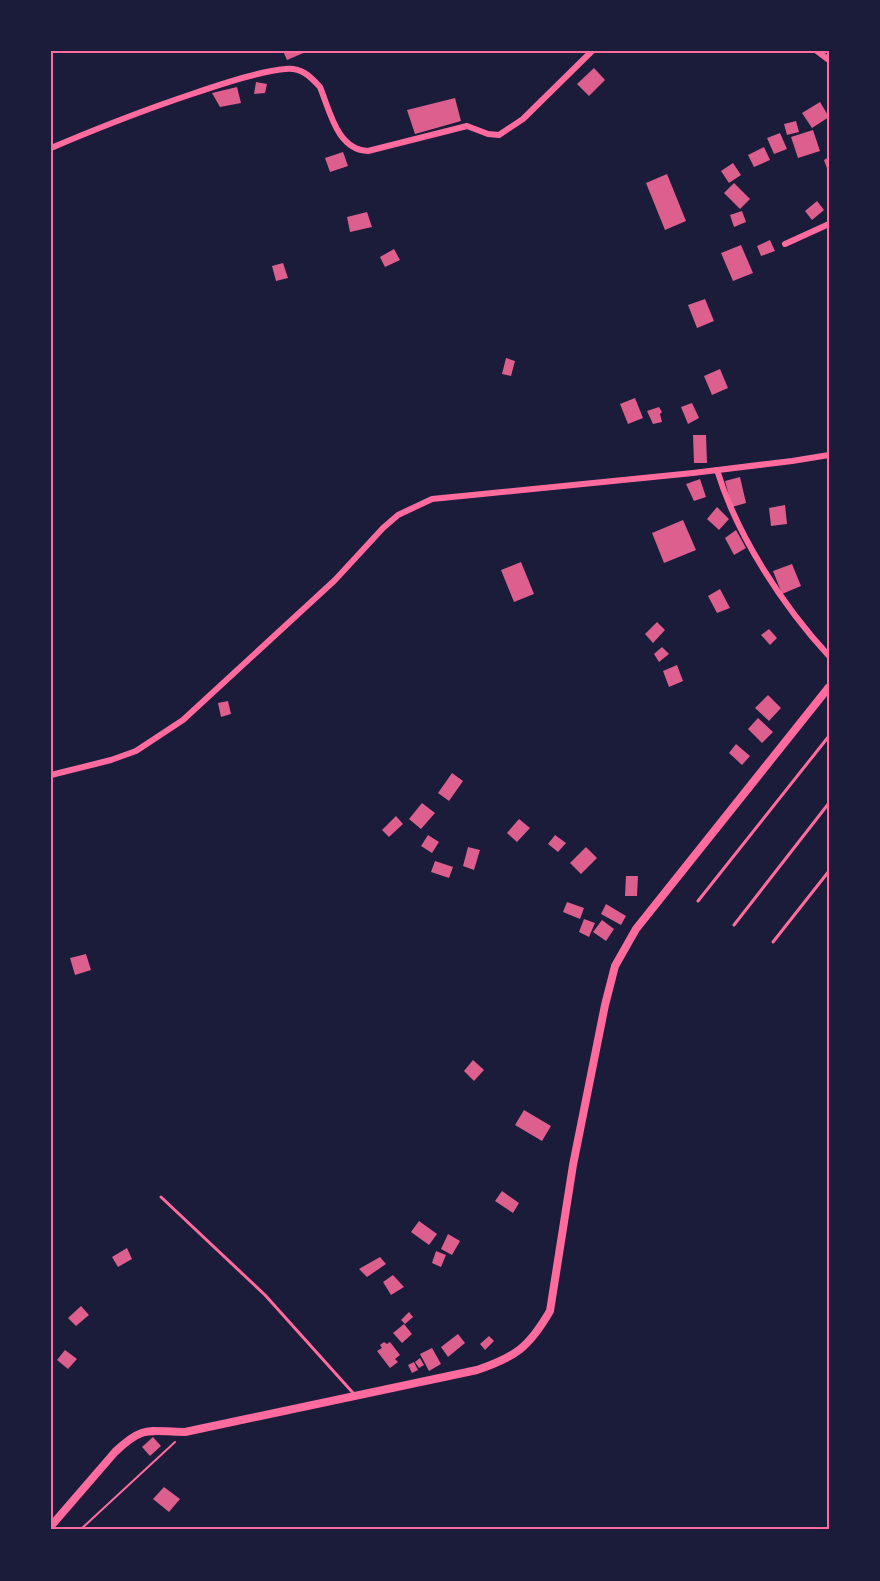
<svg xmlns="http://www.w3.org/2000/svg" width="880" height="1581" font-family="Poppins,sans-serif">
<rect width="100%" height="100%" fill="#1b1b3a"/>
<g fill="#dd5f8e">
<path d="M 283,51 L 308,51 L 287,60 Z"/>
<path d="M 594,68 L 605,80 L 589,96 L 577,84 Z"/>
<path d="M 256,82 L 267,84 L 265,93 L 254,94 Z"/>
<path d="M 237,87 L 241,103 L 220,107 L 212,93 Z"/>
<path d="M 455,98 L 461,121 L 415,134 L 407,110 Z"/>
<path d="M 820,102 L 829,117 L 812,128 L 802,113 Z"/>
<path d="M 796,121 L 799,132 L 787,135 L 784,124 Z"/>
<path d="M 813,130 L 820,151 L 798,158 L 791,137 Z"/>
<path d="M 780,133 L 787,149 L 774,154 L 767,138 Z"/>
<path d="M 764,147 L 770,160 L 754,167 L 748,155 Z"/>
<path d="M 343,152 L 348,166 L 330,172 L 325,158 Z"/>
<path d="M 829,157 L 829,174 L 824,160 Z"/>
<path d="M 733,163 L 741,175 L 729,183 L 721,171 Z"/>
<path d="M 667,174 L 686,221 L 665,230 L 646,183 Z"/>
<path d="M 734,183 L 750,199 L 740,209 L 724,193 Z"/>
<path d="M 817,201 L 824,210 L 812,220 L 805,211 Z"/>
<path d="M 742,211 L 746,222 L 734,227 L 730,215 Z"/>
<path d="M 367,212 L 372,227 L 350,232 L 347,217 Z"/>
<path d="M 770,240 L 775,251 L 761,256 L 757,246 Z"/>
<path d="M 741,245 L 753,273 L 733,281 L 721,253 Z"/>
<path d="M 394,249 L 400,260 L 385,267 L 380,257 Z"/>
<path d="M 283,263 L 288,278 L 276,281 L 272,266 Z"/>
<path d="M 705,299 L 714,321 L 697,328 L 688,305 Z"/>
<path d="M 506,358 L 515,361 L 511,376 L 502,374 Z"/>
<path d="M 720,369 L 728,388 L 712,395 L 704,376 Z"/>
<path d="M 635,398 L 643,418 L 628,424 L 620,404 Z"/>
<path d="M 692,403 L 699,418 L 688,424 L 681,407 Z"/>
<path d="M 659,407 L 662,412 L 660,414 L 662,422 L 653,424 L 647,411 Z"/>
<path d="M 693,435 L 706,435 L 707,463 L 694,463 Z"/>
<path d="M 740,477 L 746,503 L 732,507 L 725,481 Z"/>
<path d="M 700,479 L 706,497 L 694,501 L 686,484 Z"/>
<path d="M 785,505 L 787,524 L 771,526 L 769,508 Z"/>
<path d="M 717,507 L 729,519 L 719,530 L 707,519 Z"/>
<path d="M 683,520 L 696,550 L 664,563 L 652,533 Z"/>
<path d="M 736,530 L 746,548 L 734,555 L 725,538 Z"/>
<path d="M 521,562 L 534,594 L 514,602 L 501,570 Z"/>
<path d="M 792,564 L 801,586 L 782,594 L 773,571 Z"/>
<path d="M 720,589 L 730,608 L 717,613 L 708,596 Z"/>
<path d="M 657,622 L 665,630 L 653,643 L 645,634 Z"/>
<path d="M 769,629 L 777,638 L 770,645 L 761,635 Z"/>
<path d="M 662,647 L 669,654 L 659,662 L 654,654 Z"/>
<path d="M 677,665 L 683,681 L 669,687 L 663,671 Z"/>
<path d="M 768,695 L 781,708 L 769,721 L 755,708 Z"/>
<path d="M 228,701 L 231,714 L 221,717 L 218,703 Z"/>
<path d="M 758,718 L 773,732 L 762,743 L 748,729 Z"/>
<path d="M 736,744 L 750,756 L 742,765 L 729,753 Z"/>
<path d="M 452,773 L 463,781 L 449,801 L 438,793 Z"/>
<path d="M 422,803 L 435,813 L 421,829 L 409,819 Z"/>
<path d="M 396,816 L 403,824 L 389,837 L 382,830 Z"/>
<path d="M 519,819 L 530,828 L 517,842 L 507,833 Z"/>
<path d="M 428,835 L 439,842 L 432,853 L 421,846 Z"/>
<path d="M 555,835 L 566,843 L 558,852 L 548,844 Z"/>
<path d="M 468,847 L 480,850 L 474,870 L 463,866 Z"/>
<path d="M 586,847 L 597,858 L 581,874 L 570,863 Z"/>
<path d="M 435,861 L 453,867 L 449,878 L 431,872 Z"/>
<path d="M 626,876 L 638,876 L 637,896 L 625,896 Z"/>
<path d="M 567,902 L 584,908 L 580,919 L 563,912 Z"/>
<path d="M 606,904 L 626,916 L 621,925 L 601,914 Z"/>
<path d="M 584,919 L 595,923 L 589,937 L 579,932 Z"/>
<path d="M 602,920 L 614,929 L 606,941 L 593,932 Z"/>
<path d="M 86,954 L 91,970 L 75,975 L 70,958 Z"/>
<path d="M 473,1060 L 484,1070 L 474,1081 L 464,1071 Z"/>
<path d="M 524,1110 L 551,1126 L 542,1141 L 515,1125 Z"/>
<path d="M 502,1191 L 519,1203 L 513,1213 L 495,1201 Z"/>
<path d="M 419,1221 L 437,1234 L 429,1245 L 411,1232 Z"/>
<path d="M 448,1234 L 460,1241 L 452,1255 L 441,1249 Z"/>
<path d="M 127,1248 L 132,1259 L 118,1267 L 112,1257 Z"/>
<path d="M 436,1251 L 446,1255 L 441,1267 L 432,1263 Z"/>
<path d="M 380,1257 L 386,1264 L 367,1277 L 359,1269 Z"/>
<path d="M 393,1275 L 404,1287 L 391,1295 L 383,1282 Z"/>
<path d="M 81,1306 L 89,1315 L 76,1326 L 68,1318 Z"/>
<path d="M 409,1312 L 413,1317 L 405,1324 L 401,1320 Z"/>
<path d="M 404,1324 L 412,1334 L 402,1343 L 393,1333 Z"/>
<path d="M 458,1334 L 465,1343 L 448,1357 L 441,1347 Z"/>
<path d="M 489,1336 L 494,1341 L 485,1350 L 480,1344 Z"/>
<path d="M 384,1342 L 387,1344 L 390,1342 L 400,1355 L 395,1359 L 398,1362 L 390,1368 L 377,1351 L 382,1348 L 380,1345 Z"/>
<path d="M 432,1348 L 441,1364 L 429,1371 L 420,1354 Z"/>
<path d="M 65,1350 L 77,1359 L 68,1369 L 57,1360 Z"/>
<path d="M 420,1358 L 424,1365 L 419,1368 L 415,1362 Z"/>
<path d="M 414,1362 L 418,1370 L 412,1373 L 408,1365 Z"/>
<path d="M 153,1437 L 161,1446 L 150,1456 L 142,1447 Z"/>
<path d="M 164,1487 L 180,1499 L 169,1512 L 153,1499 Z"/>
</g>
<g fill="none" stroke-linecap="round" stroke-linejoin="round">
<path stroke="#ff6b9d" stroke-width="2" d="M 80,1530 L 175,1442"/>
<g stroke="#ff6b9d" stroke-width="3">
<path d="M 698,901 L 829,736"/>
<path d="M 734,925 L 829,803"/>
<path d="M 773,942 L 829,871"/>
<path d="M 161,1197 L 265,1295 L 354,1394"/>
</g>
<g stroke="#ff6b9d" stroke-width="6">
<path d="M 817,51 L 829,60"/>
<path d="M 51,148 C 98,128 144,110 192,94 C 218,85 259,71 285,69 C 301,67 310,76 320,87 C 330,111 337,150 368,151 L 467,126 L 488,134 L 499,135 L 523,119 L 592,51"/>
<path d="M 785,244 L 829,224"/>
<path d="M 717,470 C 737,536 783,606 829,656"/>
<path d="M 51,775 L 111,760 L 136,751 L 183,720 L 335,580 L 383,528 L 398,515 L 432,499 L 693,473 L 792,461 L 829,455"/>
</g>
<path stroke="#ff6b9d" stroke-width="8" d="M 51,1526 L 115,1452 C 144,1424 149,1432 185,1432 L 477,1370 C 516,1357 529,1347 550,1311 L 573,1165 L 605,1005 L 615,966 L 636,929 L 829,687"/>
</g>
<rect width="880" height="1581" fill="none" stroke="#1b1b3a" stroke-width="105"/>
<rect x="52" y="52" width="776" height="1476" fill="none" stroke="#ff6b9d" stroke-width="2"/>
</svg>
